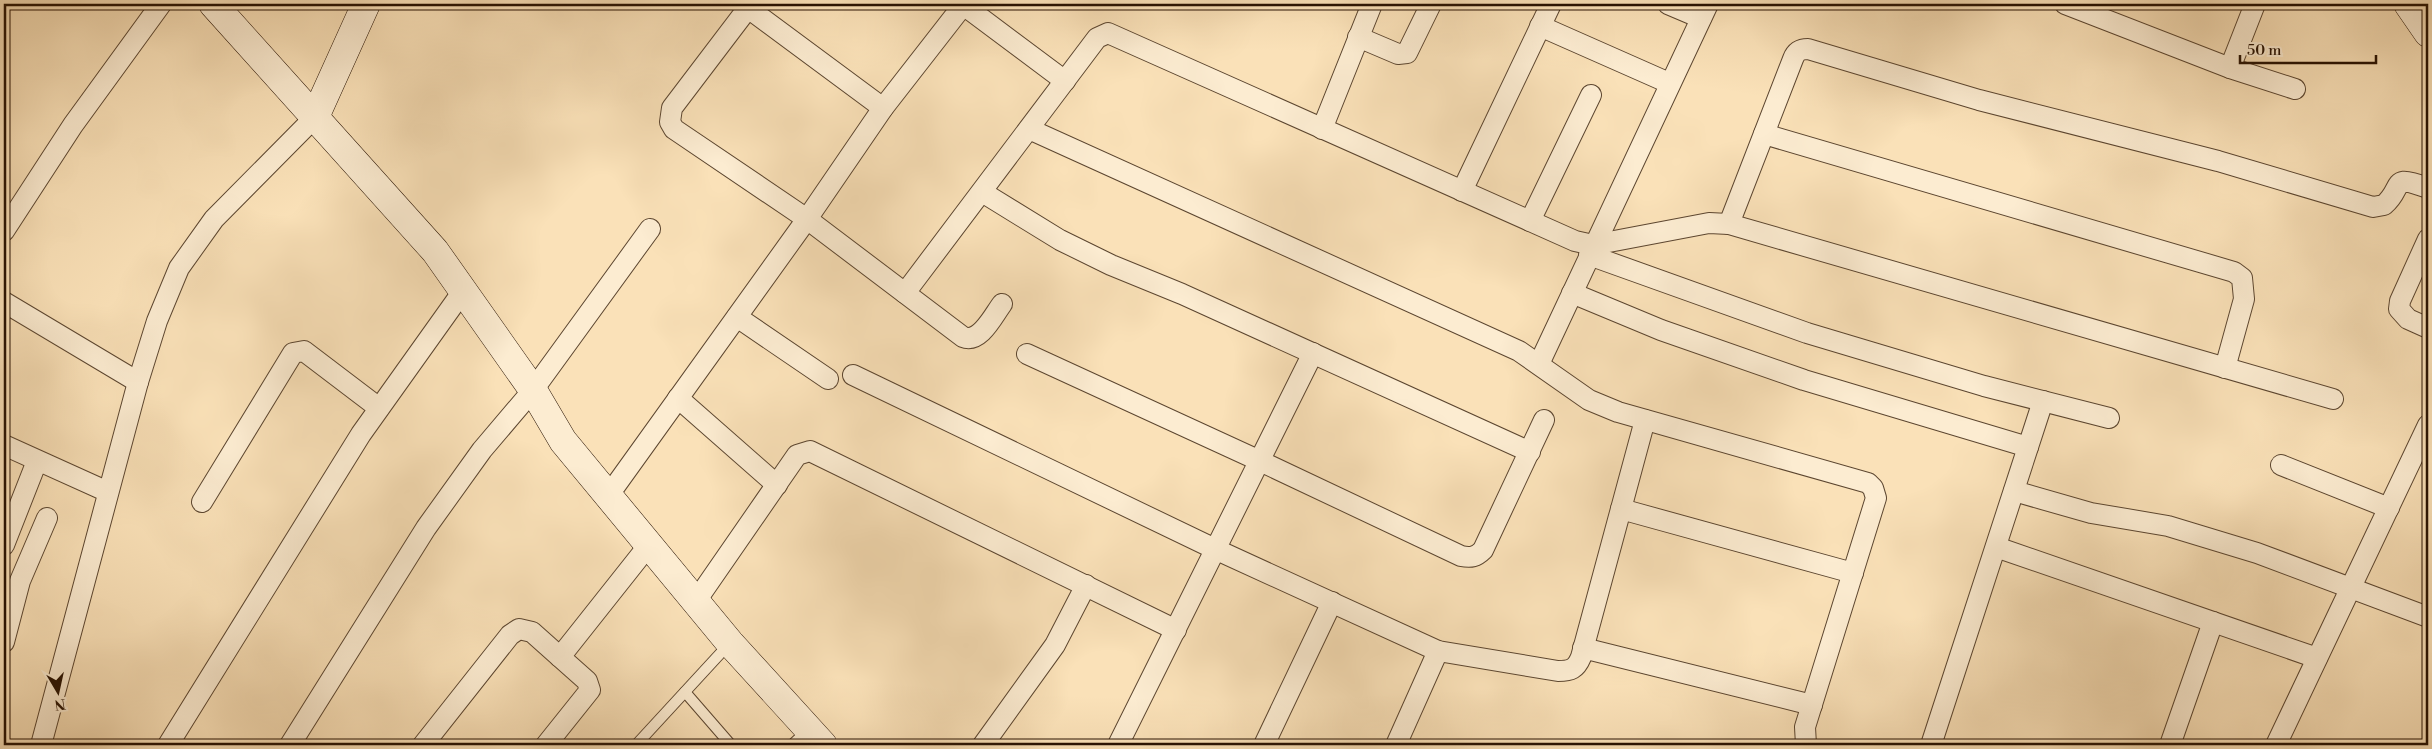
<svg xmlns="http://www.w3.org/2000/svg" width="2432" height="749" font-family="'Libre Bodoni',serif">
<rect width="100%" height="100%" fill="#fae1b8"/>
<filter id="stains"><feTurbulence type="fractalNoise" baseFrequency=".004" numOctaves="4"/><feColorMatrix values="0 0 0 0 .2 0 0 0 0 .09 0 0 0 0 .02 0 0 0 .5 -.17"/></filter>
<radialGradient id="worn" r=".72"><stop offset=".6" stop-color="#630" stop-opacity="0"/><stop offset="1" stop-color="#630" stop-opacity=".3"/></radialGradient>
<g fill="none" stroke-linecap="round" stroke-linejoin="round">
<defs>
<g id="lane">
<path d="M 685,692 L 731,745"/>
<path d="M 636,745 L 729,644"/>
<path d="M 792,745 L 808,730"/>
</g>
<g id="street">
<path d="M 751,4 L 672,108 L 670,122 L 674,129 L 807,219 L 963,337 C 980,344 993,316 1002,304"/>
<path d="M 962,4 L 1065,81"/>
<path d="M 1668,4 L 1701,18"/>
<path d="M 2065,4 L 2230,68 L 2295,89"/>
<path d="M 748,8 L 883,108"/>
<path d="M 1540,26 L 1669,83"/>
<path d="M 1358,37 L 1398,54 L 1407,53 L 1431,4"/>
<path d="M 2230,68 L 2255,4"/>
<path d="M 1029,129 L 1519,351 L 1589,400 L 1618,412 L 1868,483 L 1873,488 L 1876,498 L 1805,727 L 1806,745"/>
<path d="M 1322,129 L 1372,4"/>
<path d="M 1764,134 L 2234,272 L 2242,278 L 2244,299 L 2225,368"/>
<path d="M 1462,191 L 1551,4"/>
<path d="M 982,192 L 1060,240 L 1111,265 L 1182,294 L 1530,452"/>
<path d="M 1530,221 L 1591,95"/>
<path d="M 1729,224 L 1793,59 C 1796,51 1800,49 1808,49 L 1979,100 L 2218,161 L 2373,207 L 2384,205 C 2405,187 2388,173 2428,188"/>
<path d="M 4,231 L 73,125 L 161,4"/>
<path d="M 2428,239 L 2400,301 L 2399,309 L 2408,319 L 2428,328"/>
<path d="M 1589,255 L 1807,333 L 1984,386 L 2109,418"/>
<path d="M 905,293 L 1097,38 L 1108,33 L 1575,241 L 1593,245 L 1709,223 L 1729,224 L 2333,399"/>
<path d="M 1572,293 L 1661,330 L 1804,380 L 2028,447"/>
<path d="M 4,302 L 138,382"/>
<path d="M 737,317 L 828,379"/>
<path d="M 1027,354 L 1260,461 L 1461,556 C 1471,558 1476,557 1483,550 L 1544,420"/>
<path d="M 1539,364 L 1708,4"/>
<path d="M 853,375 L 1217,550 L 1438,651 L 1558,671 C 1571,671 1576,669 1581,657 L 1645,420"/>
<path d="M 678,398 L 777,485"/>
<path d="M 4,445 L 108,492"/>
<path d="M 2281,465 L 2389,508"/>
<path d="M 2014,491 L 2091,513 L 2168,526 L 2257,553 L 2428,617"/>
<path d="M 608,496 L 807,219 L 883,108 L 964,4"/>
<path d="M 202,502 L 293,353 L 304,351 L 379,408"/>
<path d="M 1621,509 L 1853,573"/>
<path d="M 4,545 L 37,461"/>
<path d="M 1996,547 L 2317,658"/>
<path d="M 696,601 L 797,455 L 810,451 L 1176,630"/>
<path d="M 4,642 L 20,581 L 47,518"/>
<path d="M 1583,648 L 1812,705"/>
<path d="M 41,745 L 138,382 L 157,321 L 179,268 L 214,219 L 315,117"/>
<path d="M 168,745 L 361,434 L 463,291"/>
<path d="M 290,745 L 426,528 L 482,450 L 533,390 L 650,229"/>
<path d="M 423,745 L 510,635 L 519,629 L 532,632 L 560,657 L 648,546"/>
<path d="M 546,745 L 590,690 L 587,681 L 560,657"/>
<path d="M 983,745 L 1055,645 L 1086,585"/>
<path d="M 1118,745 L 1313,353"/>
<path d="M 1264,745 L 1332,602"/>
<path d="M 1396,745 L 1438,651"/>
<path d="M 1931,745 L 2043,401"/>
<path d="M 2170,745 L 2213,622"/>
<path d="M 2276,745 L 2428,425"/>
</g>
<g id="secondary">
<path d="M 213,4 L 435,251 L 533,390 L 563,441 L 730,643 L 823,745"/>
<path d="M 2408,4 L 2428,33"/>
<path d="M 315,117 L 366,4"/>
</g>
</defs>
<use href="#lane" stroke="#5c4630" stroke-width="12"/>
<use href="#street" stroke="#5c4630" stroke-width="22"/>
<use href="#secondary" stroke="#281202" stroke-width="29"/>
<use href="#lane" stroke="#fcecd1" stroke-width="10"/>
<use href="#street" stroke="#fcecd1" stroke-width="20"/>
<use href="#secondary" stroke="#fcecd1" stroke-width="28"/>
</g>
<rect width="2432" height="749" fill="none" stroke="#fae1b8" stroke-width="20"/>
<rect x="5" y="5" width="2422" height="739" fill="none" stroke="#281202" stroke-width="2.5"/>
<rect x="10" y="10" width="2412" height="729" fill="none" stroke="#281202"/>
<g transform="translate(58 692) rotate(171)" stroke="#fcecd1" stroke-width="4" paint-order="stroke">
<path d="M0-4L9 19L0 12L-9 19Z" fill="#281202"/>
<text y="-8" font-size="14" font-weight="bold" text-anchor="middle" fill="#281202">N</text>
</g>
<path d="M2240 55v8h136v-8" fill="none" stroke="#281202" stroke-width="2.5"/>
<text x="2247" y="55" font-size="15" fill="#281202" stroke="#fcecd1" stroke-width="4" paint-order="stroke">50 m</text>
<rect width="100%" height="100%" filter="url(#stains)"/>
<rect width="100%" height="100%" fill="url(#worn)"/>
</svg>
